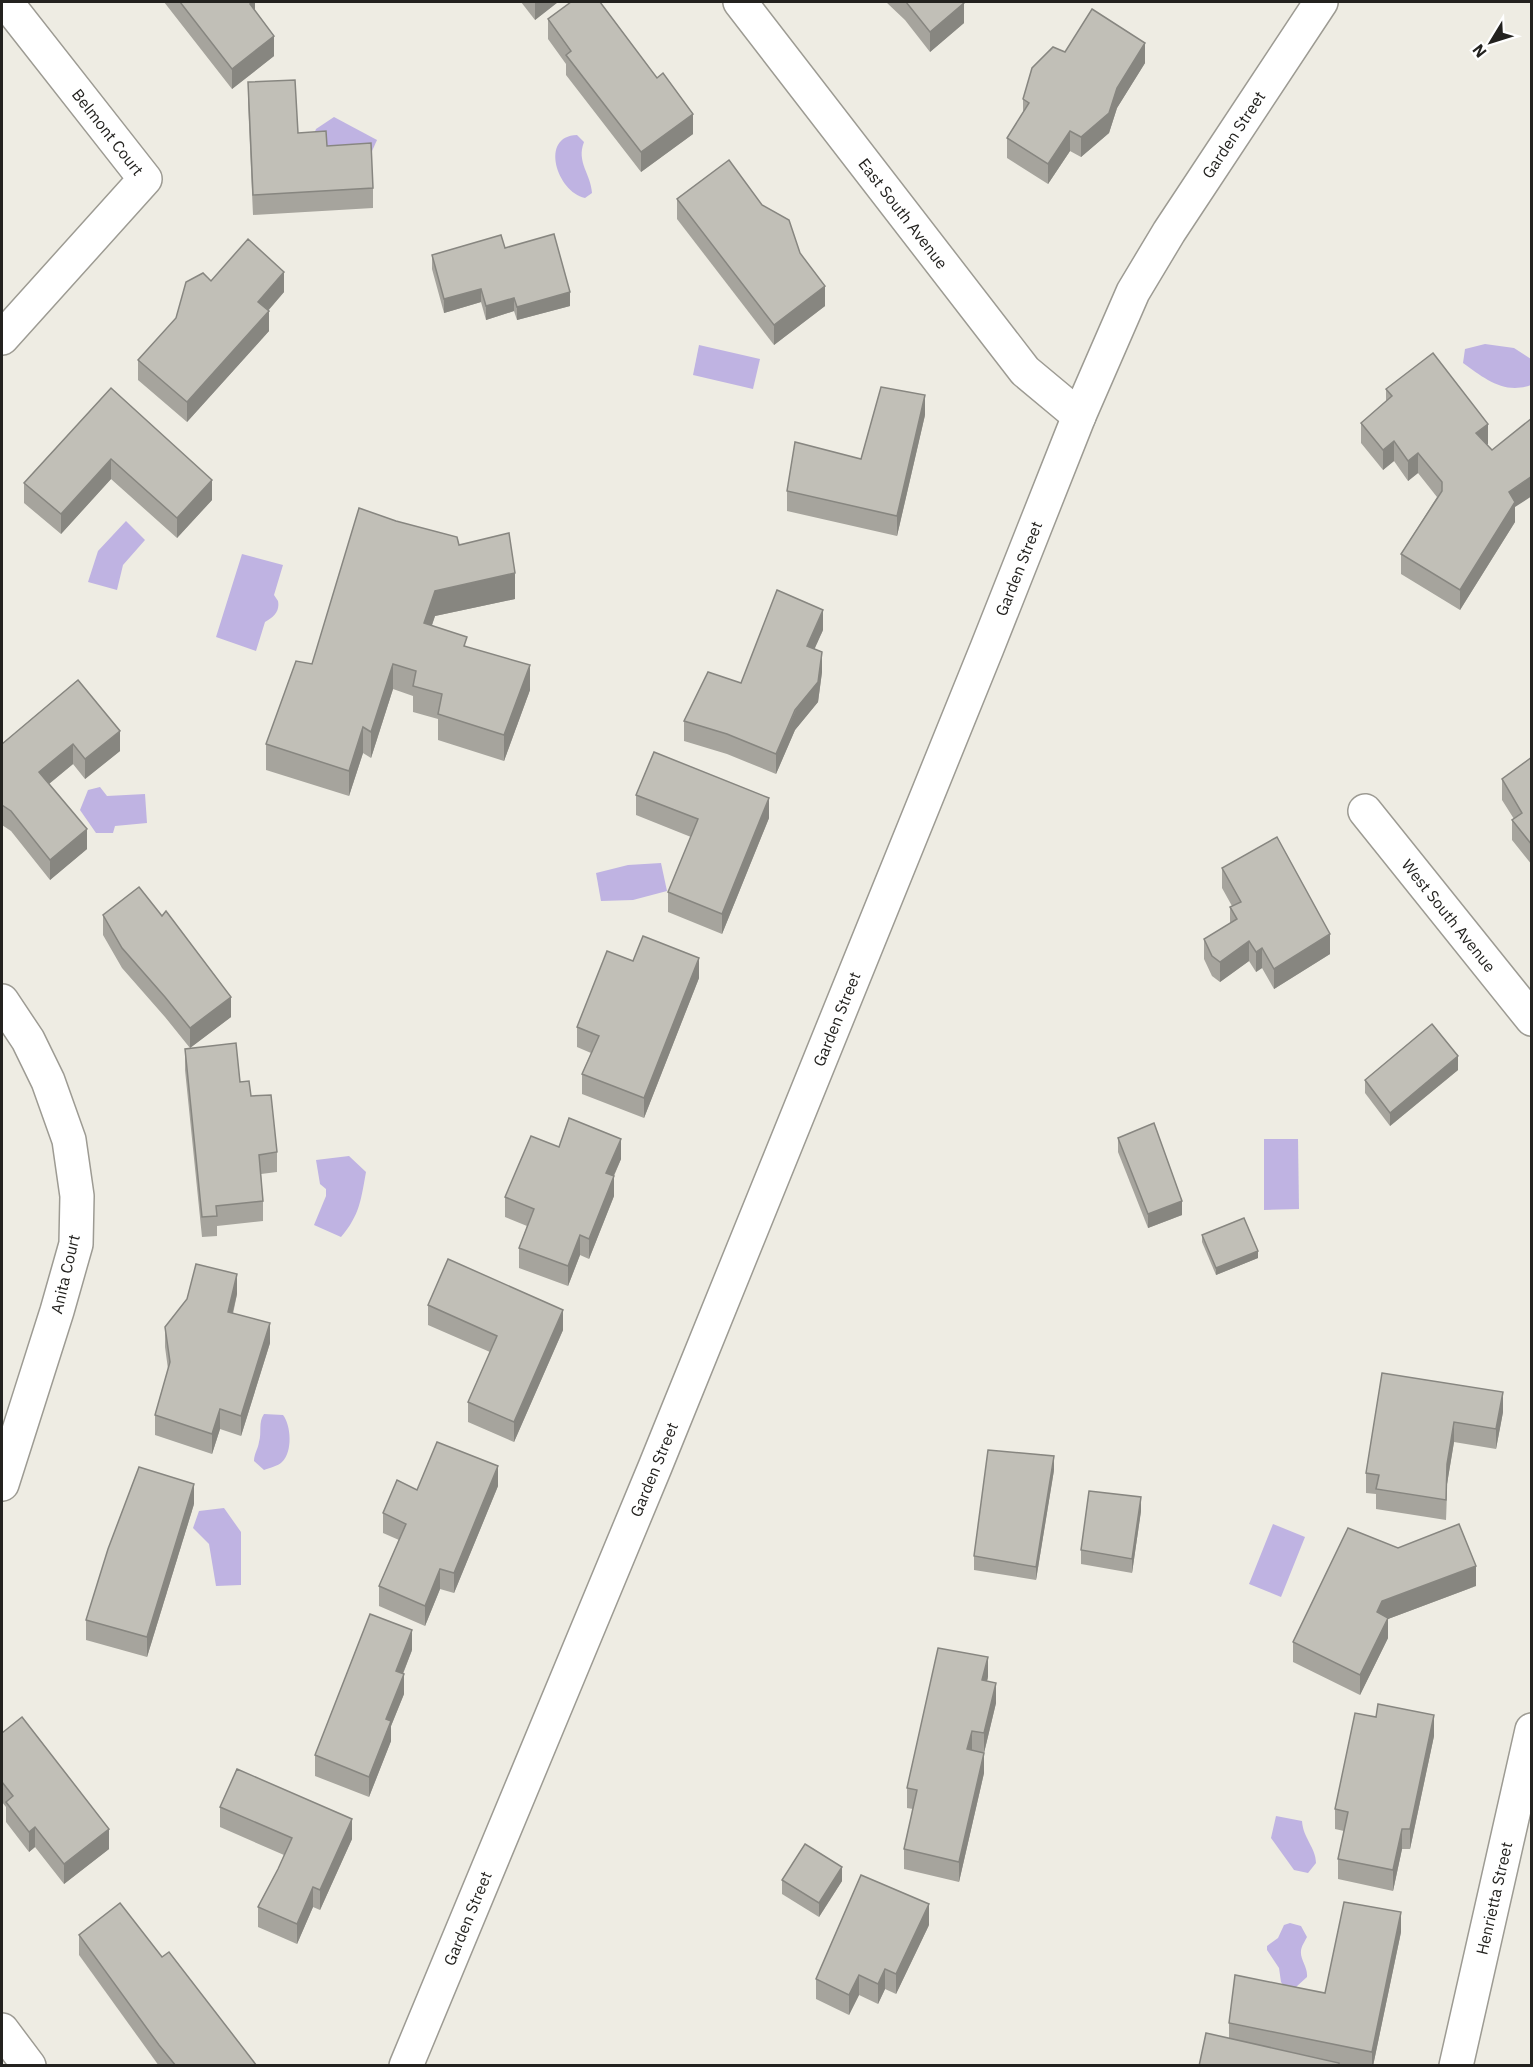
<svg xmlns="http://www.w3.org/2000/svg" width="1533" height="2067" font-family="'IBM Plex Sans',sans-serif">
<rect width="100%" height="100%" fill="#eeece3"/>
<g fill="#bfb3e2">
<path d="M 334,117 L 377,140 L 368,160 L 332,155 L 314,134 L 316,129 Z"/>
<path d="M 577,135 L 584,142 C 576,162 591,174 592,193 L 585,198 C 557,192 539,136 577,135 Z"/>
<path d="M 1485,344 L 1514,348 L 1531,359 L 1531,385 C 1504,395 1484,378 1463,363 L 1465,349 Z"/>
<path d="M 699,345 L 760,359 L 753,389 L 693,375 Z"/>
<path d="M 126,521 L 145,540 L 123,565 L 117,590 L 88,582 L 98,551 Z"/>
<path d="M 242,554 L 283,565 L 274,595 L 278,601 C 280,611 274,617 265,622 L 256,651 L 216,637 Z"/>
<path d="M 100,787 L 107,796 L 145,794 L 147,823 L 115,826 L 113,833 L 96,833 L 80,810 L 88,790 Z"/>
<path d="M 661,863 L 667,891 L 633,900 L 601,901 L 596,873 L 628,865 Z"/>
<path d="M 1298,1139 L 1299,1209 L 1264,1210 L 1264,1139 Z"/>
<path d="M 349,1156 L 366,1172 C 361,1199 360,1215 341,1237 L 314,1225 L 326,1196 L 326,1189 L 320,1184 L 316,1160 Z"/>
<path d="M 264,1414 L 283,1415 C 291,1425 293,1452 282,1462 C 278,1466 269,1468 264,1470 L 254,1461 C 254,1454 258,1449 259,1442 C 262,1433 258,1422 264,1414 Z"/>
<path d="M 224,1508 L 241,1532 L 241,1585 L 216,1586 L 209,1544 L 193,1528 L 199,1511 Z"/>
<path d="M 1273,1524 L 1305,1537 L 1281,1597 L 1249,1584 Z"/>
<path d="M 1276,1816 L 1302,1821 C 1303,1838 1316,1848 1316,1863 L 1308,1873 L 1294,1870 L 1271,1838 Z"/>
<path d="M 1290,1923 L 1301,1926 L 1307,1937 C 1305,1941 1301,1947 1301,1951 C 1300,1960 1308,1967 1307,1977 L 1296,1987 L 1284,1986 L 1281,1982 L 1279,1968 L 1267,1950 L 1267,1946 L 1278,1938 L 1284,1925 Z"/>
</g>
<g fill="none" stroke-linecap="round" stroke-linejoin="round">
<defs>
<g id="minor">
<path id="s1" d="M 740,2 L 1025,371 L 1079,416"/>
<path d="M 2,338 L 145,179 L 6,2"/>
<path id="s2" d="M 1365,811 L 1532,1019"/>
<path d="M 2,1001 L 28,1040 L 48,1081 L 69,1140 L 77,1196 L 76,1244 L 57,1311 L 2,1484"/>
<path d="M 2,2030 L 29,2066"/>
<path id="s3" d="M 406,2066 L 655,1467 L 987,648 L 1079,416 L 1133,292 L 1169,232 L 1321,2"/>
<path id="s4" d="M 1456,2066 L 1532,1730"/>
</g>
</defs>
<use href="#minor" stroke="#9d9b93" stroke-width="36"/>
<use href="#minor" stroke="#fff" stroke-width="33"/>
</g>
<g fill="#a6a49d">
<path d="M 164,2 L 255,2 L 255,11 L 274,56 L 232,89 Z"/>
<path d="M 521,2 L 558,2 L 535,20 Z"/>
<path d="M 886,2 L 962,2 L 964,23 L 930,52 L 905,20 Z"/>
<path d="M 548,19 L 693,134 L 641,172 L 566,75 L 566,64 L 548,39 Z"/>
<path d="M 1065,52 L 1145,63 L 1117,108 L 1109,133 L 1081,157 L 1070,151 L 1048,184 L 1007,158 L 1007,138 L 1023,113 L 1023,99 Z"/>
<path d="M 248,82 L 298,133 L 327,146 L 373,188 L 373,208 L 253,215 L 248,102 Z"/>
<path d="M 677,199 L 800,253 L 825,306 L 774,345 L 677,219 Z"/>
<path d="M 505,248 L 570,306 L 517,320 L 514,311 L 486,320 L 481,302 L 444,313 L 432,269 L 432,255 Z"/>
<path d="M 211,281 L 284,292 L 268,311 L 269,331 L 187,422 L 138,380 L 138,360 Z"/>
<path d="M 111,388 L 212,500 L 177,538 L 111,479 L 61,534 L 24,503 L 24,483 Z"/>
<path d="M 1386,389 L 1488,444 L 1487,444 L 1515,507 L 1515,522 L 1460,610 L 1401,574 L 1401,554 L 1437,497 L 1418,473 L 1408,481 L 1394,461 L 1383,470 L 1361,443 L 1361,423 L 1386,402 Z"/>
<path d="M 925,415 L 897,536 L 787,511 L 787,491 L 861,459 Z"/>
<path d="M 459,545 L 515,599 L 435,616 L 432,625 L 467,647 L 530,690 L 504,761 L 438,740 L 438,719 L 413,712 L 413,696 L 393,689 L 371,758 L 363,753 L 349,796 L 266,770 L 266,744 Z"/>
<path d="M 823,630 L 814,649 L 822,672 L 818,702 L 795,730 L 776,774 L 727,754 L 684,741 L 684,721 L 741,683 Z"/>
<path d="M 78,680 L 120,751 L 85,779 L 73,764 L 49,784 L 87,849 L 50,880 L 11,831 L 2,825 L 2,744 Z"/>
<path d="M 1532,757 L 1532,865 L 1512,840 L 1512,820 L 1514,819 L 1502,800 L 1502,779 Z"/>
<path d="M 636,795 L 769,818 L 722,934 L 668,912 L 668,892 L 691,837 L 636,815 Z"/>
<path d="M 1222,868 L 1330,954 L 1274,989 L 1262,968 L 1256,972 L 1249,961 L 1220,982 L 1212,976 L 1204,959 L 1204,939 L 1230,924 L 1230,907 L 1232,906 L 1222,888 Z"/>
<path d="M 103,915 L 231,1017 L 190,1048 L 165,1017 L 122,968 L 103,935 Z"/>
<path d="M 633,961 L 699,978 L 644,1118 L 582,1094 L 582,1074 L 591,1053 L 577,1047 L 577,1027 Z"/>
<path d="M 185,1049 L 240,1082 L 251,1096 L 277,1152 L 277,1172 L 261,1174 L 263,1201 L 263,1221 L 217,1226 L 217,1236 L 202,1237 L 185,1070 Z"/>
<path d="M 1458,1070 L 1390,1126 L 1365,1093 L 1365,1080 Z"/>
<path d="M 1118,1138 L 1182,1215 L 1148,1228 L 1118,1152 Z"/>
<path d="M 559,1147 L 621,1159 L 614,1176 L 614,1196 L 589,1259 L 580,1255 L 568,1286 L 519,1268 L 519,1248 L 527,1226 L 505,1217 L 505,1197 Z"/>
<path d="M 1202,1235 L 1258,1258 L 1216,1275 L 1202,1242 Z"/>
<path d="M 237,1294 L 233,1314 L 270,1343 L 241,1436 L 220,1429 L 212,1454 L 155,1435 L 155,1415 L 168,1369 L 165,1347 L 165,1327 Z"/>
<path d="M 428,1305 L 563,1330 L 514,1442 L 468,1422 L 468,1402 L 490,1352 L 428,1325 Z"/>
<path d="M 1382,1373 L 1503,1412 L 1496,1449 L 1454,1442 L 1447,1484 L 1446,1520 L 1376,1509 L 1376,1494 L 1366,1493 L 1366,1473 Z"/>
<path d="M 1054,1470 L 1036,1580 L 974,1570 L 974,1556 Z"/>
<path d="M 498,1486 L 454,1593 L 440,1589 L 425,1626 L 379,1606 L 379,1586 L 399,1540 L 383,1533 L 383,1513 L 417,1490 Z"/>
<path d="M 194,1504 L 147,1657 L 86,1640 L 86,1620 Z"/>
<path d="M 1141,1511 L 1132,1573 L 1081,1564 L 1081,1550 Z"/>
<path d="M 1476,1586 L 1388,1619 L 1388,1638 L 1360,1695 L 1293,1662 L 1293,1642 Z"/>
<path d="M 412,1650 L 403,1674 L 404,1694 L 391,1726 L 391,1741 L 369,1797 L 315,1776 L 315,1755 Z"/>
<path d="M 988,1677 L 987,1681 L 996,1703 L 984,1753 L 984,1773 L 959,1882 L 904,1869 L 904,1849 L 913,1809 L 907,1808 L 907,1788 Z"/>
<path d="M 2,1733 L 109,1849 L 64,1884 L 35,1847 L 29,1852 L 6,1822 L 6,1807 L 2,1802 Z"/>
<path d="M 1434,1736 L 1410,1849 L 1402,1849 L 1393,1891 L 1338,1879 L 1338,1859 L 1344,1831 L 1335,1829 L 1335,1809 Z"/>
<path d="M 220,1807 L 352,1839 L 320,1910 L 313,1907 L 297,1944 L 258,1927 L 258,1907 L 278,1869 L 284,1855 L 220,1827 Z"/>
<path d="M 782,1880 L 842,1881 L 819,1917 L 782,1894 Z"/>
<path d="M 929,1925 L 896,1994 L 885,1989 L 878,2004 L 859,1995 L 849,2015 L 816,1999 L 816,1979 Z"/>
<path d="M 1401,1932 L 1373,2066 L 1199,2066 L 1229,2038 L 1229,2023 L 1325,1993 Z"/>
<path d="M 79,1935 L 257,2066 L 159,2066 L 79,1955 Z"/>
</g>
<g fill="#878680">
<path d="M 253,2 L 255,2 L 255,20 L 250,4 Z"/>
<path d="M 535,2 L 558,2 L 535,20 Z"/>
<path d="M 964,3 L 964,23 L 930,52 L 930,32 Z"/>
<path d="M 274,36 L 274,56 L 232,89 L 232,69 Z"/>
<path d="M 1145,43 L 1145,63 L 1117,108 L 1109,133 L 1081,157 L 1081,137 L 1117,88 Z"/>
<path d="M 693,114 L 693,134 L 641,172 L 641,152 Z"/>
<path d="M 1070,131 L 1070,151 L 1048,184 L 1048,164 Z"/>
<path d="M 284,272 L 284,292 L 258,322 L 258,302 Z"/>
<path d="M 825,286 L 825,306 L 774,345 L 774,325 Z"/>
<path d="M 481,289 L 481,302 L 444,313 L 444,299 Z"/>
<path d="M 570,292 L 570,306 L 517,320 L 517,307 Z"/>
<path d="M 514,298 L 514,311 L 486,320 L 486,306 Z"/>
<path d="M 269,311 L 269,331 L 187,422 L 187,402 Z"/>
<path d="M 925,395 L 925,415 L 897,536 L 897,516 Z"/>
<path d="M 1488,424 L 1488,444 L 1476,453 L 1476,433 Z"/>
<path d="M 1394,441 L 1394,461 L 1383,470 L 1383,450 Z"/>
<path d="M 1418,453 L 1418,473 L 1408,481 L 1408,461 Z"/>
<path d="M 111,459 L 111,479 L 61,534 L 61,514 Z"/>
<path d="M 1532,476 L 1532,496 L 1515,507 L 1515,522 L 1460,610 L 1460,590 L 1509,492 Z"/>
<path d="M 212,480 L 212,500 L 177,538 L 177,518 Z"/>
<path d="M 515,573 L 515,599 L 435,616 L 424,648 L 424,623 L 435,591 Z"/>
<path d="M 823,610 L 823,630 L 807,666 L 807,646 Z"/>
<path d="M 822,652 L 822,672 L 818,702 L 795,730 L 776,774 L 776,754 Z"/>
<path d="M 393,664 L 393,689 L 371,758 L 371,732 Z"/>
<path d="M 530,665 L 530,690 L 504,761 L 504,735 Z"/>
<path d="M 363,727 L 363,753 L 349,796 L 349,771 Z"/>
<path d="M 120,731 L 120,751 L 85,779 L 85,759 Z"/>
<path d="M 73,744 L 73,764 L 39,792 L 39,772 Z"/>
<path d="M 769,798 L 769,818 L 722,934 L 722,914 Z"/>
<path d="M 87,829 L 87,849 L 50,880 L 50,860 Z"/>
<path d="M 1330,934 L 1330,954 L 1274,989 L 1274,969 Z"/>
<path d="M 1249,941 L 1249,961 L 1220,982 L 1220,962 Z"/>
<path d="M 1262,948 L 1262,968 L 1256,972 L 1256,952 Z"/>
<path d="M 699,958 L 699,978 L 644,1118 L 644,1098 Z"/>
<path d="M 231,997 L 231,1017 L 190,1048 L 190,1028 Z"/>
<path d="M 1458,1056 L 1458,1070 L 1390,1126 L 1390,1113 Z"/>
<path d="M 621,1139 L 621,1159 L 606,1193 L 606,1173 Z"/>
<path d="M 614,1176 L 614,1196 L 589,1259 L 589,1239 Z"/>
<path d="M 1182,1201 L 1182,1215 L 1148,1228 L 1148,1214 Z"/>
<path d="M 580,1235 L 580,1255 L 568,1286 L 568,1266 Z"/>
<path d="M 1258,1251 L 1258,1258 L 1216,1275 L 1216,1268 Z"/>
<path d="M 237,1274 L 237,1294 L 228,1332 L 228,1312 Z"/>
<path d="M 563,1310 L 563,1330 L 514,1442 L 514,1422 Z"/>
<path d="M 270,1323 L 270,1343 L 241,1436 L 241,1416 Z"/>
<path d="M 1503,1392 L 1503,1412 L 1496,1449 L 1496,1429 Z"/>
<path d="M 220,1409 L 220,1429 L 212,1454 L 212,1434 Z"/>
<path d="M 1454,1422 L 1454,1442 L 1447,1484 L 1446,1520 L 1447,1464 Z"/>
<path d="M 1054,1456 L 1054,1470 L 1036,1580 L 1036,1567 Z"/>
<path d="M 498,1466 L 498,1486 L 454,1593 L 454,1573 Z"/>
<path d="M 194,1484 L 194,1504 L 147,1657 L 147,1637 Z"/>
<path d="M 1141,1497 L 1141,1511 L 1132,1573 L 1132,1559 Z"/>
<path d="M 1476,1566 L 1476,1586 L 1388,1619 L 1388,1638 L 1360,1695 L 1360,1675 L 1377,1612 L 1382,1601 Z"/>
<path d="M 440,1569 L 440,1589 L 425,1626 L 425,1606 Z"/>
<path d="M 412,1630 L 412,1650 L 396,1691 L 396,1671 Z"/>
<path d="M 988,1657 L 988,1677 L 982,1700 L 982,1680 Z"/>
<path d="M 404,1674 L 404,1694 L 391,1726 L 391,1741 L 369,1797 L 369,1777 L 386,1719 Z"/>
<path d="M 996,1683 L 996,1703 L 984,1753 L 984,1773 L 959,1882 L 959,1862 L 984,1753 L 984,1733 Z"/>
<path d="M 1434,1715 L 1434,1736 L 1410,1849 L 1410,1829 Z"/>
<path d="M 972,1731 L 972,1751 L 967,1749 Z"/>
<path d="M 352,1819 L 352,1839 L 320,1910 L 320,1890 Z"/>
<path d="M 35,1827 L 35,1847 L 29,1852 L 29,1832 Z"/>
<path d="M 109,1829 L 109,1849 L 64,1884 L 64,1864 Z"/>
<path d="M 1402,1829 L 1402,1849 L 1393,1891 L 1393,1870 Z"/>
<path d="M 842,1867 L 842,1881 L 819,1917 L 819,1903 Z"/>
<path d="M 313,1887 L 313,1907 L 297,1944 L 297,1924 Z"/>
<path d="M 929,1904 L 929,1925 L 896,1994 L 896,1974 Z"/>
<path d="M 1401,1912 L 1401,1932 L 1373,2066 L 1372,2066 L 1372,2052 Z"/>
<path d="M 885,1969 L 885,1989 L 878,2004 L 878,1984 Z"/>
<path d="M 859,1975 L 859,1995 L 849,2015 L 849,1995 Z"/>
</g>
<g fill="#c1bfb7" stroke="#878680" stroke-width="1.5">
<path d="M 180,2 L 253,2 L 250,4 L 274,36 L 232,69 Z"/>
<path d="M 571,2 L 600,2 L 657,78 L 663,73 L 693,114 L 641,152 L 566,55 L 571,51 L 548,19 Z"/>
<path d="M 906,2 L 962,2 L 964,3 L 930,32 Z"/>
<path d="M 1092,9 L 1145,43 L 1117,88 L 1109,113 L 1081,137 L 1070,131 L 1048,164 L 1007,138 L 1029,103 L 1023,99 L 1032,68 L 1053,47 L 1065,52 Z"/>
<path d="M 295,80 L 298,133 L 326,131 L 327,146 L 371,143 L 373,188 L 253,195 L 248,82 Z"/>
<path d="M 729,160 L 762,205 L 789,220 L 800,253 L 825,286 L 774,325 L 677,199 Z"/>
<path d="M 554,234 L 570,292 L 517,307 L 514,298 L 486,306 L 481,289 L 444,299 L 432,255 L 501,235 L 505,248 Z"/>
<path d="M 248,239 L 284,272 L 258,302 L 269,311 L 187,402 L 138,360 L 176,318 L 186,282 L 203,273 L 211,281 Z"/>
<path d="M 1433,353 L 1488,424 L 1476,433 L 1492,450 L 1532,418 L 1532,476 L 1509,492 L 1515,502 L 1460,590 L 1401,554 L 1442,491 L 1442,482 L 1418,453 L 1408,461 L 1394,441 L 1383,450 L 1361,423 L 1392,396 L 1386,389 Z"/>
<path d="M 881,387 L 925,395 L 897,516 L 787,491 L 795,442 L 861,459 Z"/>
<path d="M 111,388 L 212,480 L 177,518 L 111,459 L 61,514 L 24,483 Z"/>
<path d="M 359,508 L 396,521 L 457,537 L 459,545 L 509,533 L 515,573 L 435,591 L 424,623 L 467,637 L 464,646 L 530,665 L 504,735 L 438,714 L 442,694 L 413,686 L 416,671 L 393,664 L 371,732 L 363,727 L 349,771 L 266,744 L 296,661 L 312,664 Z"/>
<path d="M 777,590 L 823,610 L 807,646 L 822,652 L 818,682 L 795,710 L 776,754 L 727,734 L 684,721 L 708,672 L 741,683 Z"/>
<path d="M 78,680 L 120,731 L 85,759 L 73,744 L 39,772 L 87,829 L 50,860 L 11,811 L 2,805 L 2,744 Z"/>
<path d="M 654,752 L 769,798 L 722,914 L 668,892 L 698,819 L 636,795 Z"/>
<path d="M 1532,757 L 1532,845 L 1512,820 L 1522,813 L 1502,779 Z"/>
<path d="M 1277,837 L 1330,934 L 1274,969 L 1262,948 L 1256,952 L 1249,941 L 1220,962 L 1212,956 L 1204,939 L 1237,919 L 1230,907 L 1241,902 L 1222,868 Z"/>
<path d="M 139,887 L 162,916 L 166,911 L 231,997 L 190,1028 L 165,997 L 122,948 L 103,915 Z"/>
<path d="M 643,936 L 699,958 L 644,1098 L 582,1074 L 599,1036 L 577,1027 L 607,951 L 633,961 Z"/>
<path d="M 1432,1024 L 1458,1056 L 1390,1113 L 1365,1080 Z"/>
<path d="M 236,1043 L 240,1082 L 249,1081 L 251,1096 L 271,1095 L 277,1152 L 259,1155 L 263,1201 L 216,1206 L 217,1216 L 202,1217 L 185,1049 Z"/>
<path d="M 569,1118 L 621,1139 L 606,1173 L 614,1176 L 589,1239 L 580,1235 L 568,1266 L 519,1248 L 534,1209 L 505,1197 L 531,1136 L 559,1147 Z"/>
<path d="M 1154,1123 L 1182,1201 L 1148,1214 L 1118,1138 Z"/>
<path d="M 1244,1218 L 1258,1251 L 1216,1268 L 1202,1235 Z"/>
<path d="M 448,1259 L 563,1310 L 514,1422 L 468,1402 L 497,1336 L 428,1305 Z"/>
<path d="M 196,1264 L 237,1274 L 228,1312 L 270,1323 L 241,1416 L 220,1409 L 212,1434 L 155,1415 L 170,1362 L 165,1327 L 187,1299 Z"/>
<path d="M 1382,1373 L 1503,1392 L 1496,1429 L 1454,1422 L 1447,1464 L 1446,1500 L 1376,1489 L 1379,1475 L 1366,1473 Z"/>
<path d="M 437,1442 L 498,1466 L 454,1573 L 440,1569 L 425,1606 L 379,1586 L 406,1524 L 383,1513 L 397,1480 L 417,1490 Z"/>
<path d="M 988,1450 L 1054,1456 L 1036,1567 L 974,1556 Z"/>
<path d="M 139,1467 L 194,1484 L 147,1637 L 86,1620 L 108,1549 Z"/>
<path d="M 1089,1491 L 1141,1497 L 1132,1559 L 1081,1550 Z"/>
<path d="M 1459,1524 L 1476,1566 L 1382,1601 L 1377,1612 L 1388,1618 L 1360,1675 L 1293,1642 L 1348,1528 L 1398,1548 Z"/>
<path d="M 370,1614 L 412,1630 L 396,1671 L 404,1674 L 386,1719 L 391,1721 L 369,1777 L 315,1755 Z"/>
<path d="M 938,1648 L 988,1657 L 982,1680 L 996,1683 L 984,1733 L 972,1731 L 967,1749 L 984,1753 L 959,1862 L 904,1849 L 917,1790 L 907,1788 Z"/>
<path d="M 1378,1704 L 1434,1715 L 1410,1829 L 1402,1829 L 1393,1870 L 1338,1859 L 1348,1812 L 1335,1809 L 1355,1713 L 1376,1717 Z"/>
<path d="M 22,1717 L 109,1829 L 64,1864 L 35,1827 L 29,1832 L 6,1802 L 13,1796 L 2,1782 L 2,1733 Z"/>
<path d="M 237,1769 L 352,1819 L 320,1890 L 313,1887 L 297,1924 L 258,1907 L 278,1869 L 292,1838 L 220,1807 Z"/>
<path d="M 805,1844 L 842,1867 L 819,1903 L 782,1880 Z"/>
<path d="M 861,1875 L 929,1904 L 896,1974 L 885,1969 L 878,1984 L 859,1975 L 849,1995 L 816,1979 Z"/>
<path d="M 1344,1902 L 1401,1912 L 1372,2052 L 1229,2023 L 1235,1975 L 1325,1993 Z"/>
<path d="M 120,1903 L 162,1957 L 169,1952 L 257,2066 L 176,2066 L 159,2045 L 79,1935 Z"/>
<path d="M 1206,2033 L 1339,2063 L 1339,2066 L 1199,2066 Z"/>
</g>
<g text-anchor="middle" stroke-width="6" stroke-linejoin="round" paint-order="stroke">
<g font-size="16" fill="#23221f" stroke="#fff">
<text transform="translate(108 132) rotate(52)" y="6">Belmont Court</text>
<text dy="6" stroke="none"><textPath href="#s3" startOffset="2104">Garden Street</textPath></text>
<text dy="6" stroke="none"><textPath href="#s1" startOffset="267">East South Avenue</textPath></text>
<text dy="6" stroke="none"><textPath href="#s3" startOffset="1618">Garden Street</textPath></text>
<text dy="6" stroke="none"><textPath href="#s2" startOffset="134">West South Avenue</textPath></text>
<text dy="6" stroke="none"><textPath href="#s3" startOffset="1132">Garden Street</textPath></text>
<text transform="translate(65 1274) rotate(-77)" y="6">Anita Court</text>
<text dy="6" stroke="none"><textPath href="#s3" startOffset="646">Garden Street</textPath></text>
<text dy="6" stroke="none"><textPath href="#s4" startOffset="172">Henrietta Street</textPath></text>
<text dy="6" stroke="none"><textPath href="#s3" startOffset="160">Garden Street</textPath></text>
</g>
</g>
<rect width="1533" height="2067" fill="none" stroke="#23221f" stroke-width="6"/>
<g transform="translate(1491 42) rotate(232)" stroke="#ffffff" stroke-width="4.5" paint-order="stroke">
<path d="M0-4.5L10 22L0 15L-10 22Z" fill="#23221f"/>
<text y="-9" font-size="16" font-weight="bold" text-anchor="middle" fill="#23221f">N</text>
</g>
</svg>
